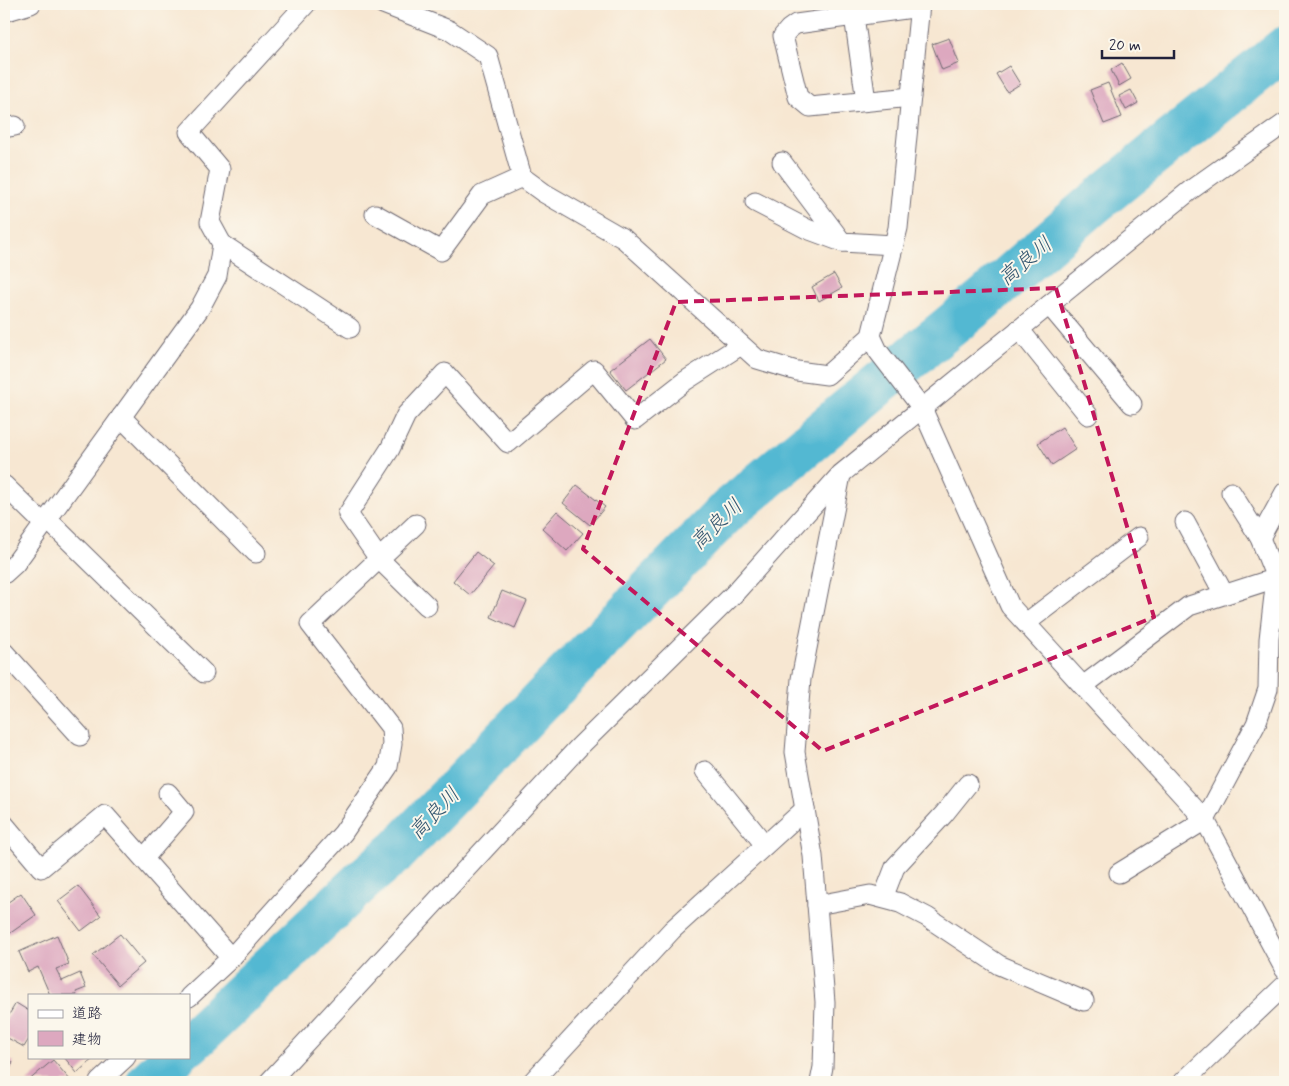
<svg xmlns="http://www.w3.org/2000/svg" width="1289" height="1086" font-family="Mynerve,'Klee One',sans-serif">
<rect width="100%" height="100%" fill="#fbf7ec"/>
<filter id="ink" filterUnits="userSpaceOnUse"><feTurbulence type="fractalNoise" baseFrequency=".02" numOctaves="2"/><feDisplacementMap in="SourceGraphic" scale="10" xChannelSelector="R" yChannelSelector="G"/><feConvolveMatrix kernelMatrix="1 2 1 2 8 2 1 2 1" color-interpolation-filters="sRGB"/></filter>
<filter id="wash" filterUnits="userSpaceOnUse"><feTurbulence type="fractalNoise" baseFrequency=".0096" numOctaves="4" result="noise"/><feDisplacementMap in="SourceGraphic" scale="20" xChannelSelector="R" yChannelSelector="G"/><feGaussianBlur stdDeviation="1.12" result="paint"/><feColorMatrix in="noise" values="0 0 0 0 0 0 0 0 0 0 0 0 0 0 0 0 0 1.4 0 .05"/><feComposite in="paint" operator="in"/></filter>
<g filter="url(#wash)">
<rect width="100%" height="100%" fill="#f7e7d2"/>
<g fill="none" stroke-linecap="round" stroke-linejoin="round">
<g stroke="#53b8d2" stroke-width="44">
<path d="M 189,1044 L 363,880 L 398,850 L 542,700 L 726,512 L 868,393 L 985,298 L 1093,204 L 1285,48"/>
<path d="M 148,1082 L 174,1057"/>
</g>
</g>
<g id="blocks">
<g fill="#dda8bf">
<path d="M 949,38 L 959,63 L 942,70 L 932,44 Z"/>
<path d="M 1122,63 L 1131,79 L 1119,86 L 1111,70 Z"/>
<path d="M 1009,66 L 1020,84 L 1007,92 L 996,74 Z"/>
<path d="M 1108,83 L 1122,117 L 1104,124 L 1090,90 Z"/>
<path d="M 1131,90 L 1138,103 L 1126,110 L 1119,96 Z"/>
<path d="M 834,274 L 842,288 L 819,301 L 812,287 Z"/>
<path d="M 650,339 L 666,359 L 626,390 L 610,370 Z"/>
<path d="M 1062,427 L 1076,449 L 1052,465 L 1038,443 Z"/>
<path d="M 577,485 L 605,507 L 590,525 L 563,503 Z"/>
<path d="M 557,511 L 583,533 L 567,551 L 542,528 Z"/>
<path d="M 476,552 L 494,566 L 470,595 L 453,581 Z"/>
<path d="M 502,591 L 527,601 L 515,628 L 491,617 Z"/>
<path d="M 78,886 L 101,916 L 81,931 L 58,901 Z"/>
<path d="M 21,893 L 36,915 L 9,934 L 4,927 L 4,905 Z"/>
<path d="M 120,934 L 144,963 L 118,985 L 93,955 Z"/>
<path d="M 57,935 L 69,964 L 56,969 L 62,981 L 80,973 L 86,988 L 76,992 L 77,995 L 50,995 L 38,967 L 28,972 L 19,952 Z"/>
<path d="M 16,1003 L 29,1011 L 29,1039 L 24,1047 L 4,1036 L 4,1023 Z"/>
<path d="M 4,1057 L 13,1062 L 4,1081 Z"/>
<path d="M 64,1057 L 95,1057 L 77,1073 Z"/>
<path d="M 53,1060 L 71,1081 L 70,1082 L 27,1082 Z"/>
</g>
</g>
</g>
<g filter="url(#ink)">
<use href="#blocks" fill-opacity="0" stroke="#6d6770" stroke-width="1"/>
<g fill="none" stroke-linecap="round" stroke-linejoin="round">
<defs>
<g id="street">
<path d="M 383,4 L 449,30 L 488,56 L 522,177 L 544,193 L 624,239 L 757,359 L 797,371 L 827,375 L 871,336 L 898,228 L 920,4"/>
<path d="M 4,12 L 31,4"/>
<path d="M 854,16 L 866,101"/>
<path d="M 911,97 L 810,107 L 798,97 L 783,36 L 789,29 L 796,24 L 920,7"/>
<path d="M 4,128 L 15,126"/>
<path d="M 782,162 L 842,242 L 894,245"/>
<path d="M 755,202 L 807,229 L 842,242"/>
<path d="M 375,214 L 441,251 L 482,195 L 522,177"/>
<path d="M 222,244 L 350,328"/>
<path d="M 1049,305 L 1132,404"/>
<path d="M 1019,329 L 1088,415"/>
<path d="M 871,336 L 878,351 L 922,408 L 1010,606 L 1205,820 L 1285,970"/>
<path d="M 121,417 L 256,553"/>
<path d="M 4,485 L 44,524"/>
<path d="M 47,519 L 204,673"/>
<path d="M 1185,522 L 1224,594"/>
<path d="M 1260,538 L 1285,492"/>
<path d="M 4,574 L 15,564 L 200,308 L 217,276 L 222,244 L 210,222 L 220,169 L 189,132 L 306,4"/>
<path d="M 427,606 L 379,559 L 348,514 L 390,449 L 406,415 L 445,373 L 508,443 L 594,370 L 635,420 L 685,381 L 741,345"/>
<path d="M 1026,623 L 1139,537"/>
<path d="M 4,652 L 80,736"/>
<path d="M 1083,686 L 1189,606 L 1276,578"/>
<path d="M 705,771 L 765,845"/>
<path d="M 4,824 L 41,868 L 105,815 L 231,958 L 189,997"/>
<path d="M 144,858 L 184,812 L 168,793"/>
<path d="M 1119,873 L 1205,820 L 1256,724 L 1268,689 L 1269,639 L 1276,578 L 1260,538 L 1231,492"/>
<path d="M 883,898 L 895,867 L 944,814 L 968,784"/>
<path d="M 817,905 L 870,895 L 900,903 L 927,917 L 999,965 L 1084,1001"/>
<path d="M 231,958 L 343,833 L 388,767 L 392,744 L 391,728 L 310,624 L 416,524"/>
<path d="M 99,1082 L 126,1057"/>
<path d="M 269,1082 L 579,747 L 734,594 L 841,474 L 1192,189 L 1285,123"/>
<path d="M 532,1082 L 672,930 L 805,809"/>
<path d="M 820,1082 L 823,1067 L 825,1002 L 813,856 L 795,752 L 801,679 L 841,475"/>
<path d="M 1183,1082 L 1285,985"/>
</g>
</defs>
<use href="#street" stroke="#6d6770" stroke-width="21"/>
<use href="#street" stroke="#fff" stroke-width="19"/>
</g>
</g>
<path fill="none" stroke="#c2185b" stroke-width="4" stroke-dasharray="10 6" stroke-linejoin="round" d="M 1056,288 L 1154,617 L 823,751 L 583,549 L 676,302 Z"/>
<g text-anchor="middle" stroke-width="4" stroke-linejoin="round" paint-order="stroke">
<g font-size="21" font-style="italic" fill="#335670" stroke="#fbf7ec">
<text transform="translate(1025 261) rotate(-40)" y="7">高良川</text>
<text transform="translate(716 524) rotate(-44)" y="7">高良川</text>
<text transform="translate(434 813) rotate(-46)" y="7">高良川</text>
</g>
</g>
<rect width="1289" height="1086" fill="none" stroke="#fbf7ec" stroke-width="20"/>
<rect x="28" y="994" width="162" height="65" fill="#fbf7ec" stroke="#a4a2a5"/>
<rect x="38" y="1010" width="25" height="8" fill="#ffffff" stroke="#a4a2a5"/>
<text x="72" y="1018" font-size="15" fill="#22223b">道路</text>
<rect x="38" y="1031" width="25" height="15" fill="#dda8bf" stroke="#a4a2a5"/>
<text x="72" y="1044" font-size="15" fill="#22223b">建物</text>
<path d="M1102 50v8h72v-8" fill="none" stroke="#22223b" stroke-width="2.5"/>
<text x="1109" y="50" font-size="15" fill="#22223b" stroke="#fbf7ec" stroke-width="4" paint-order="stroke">20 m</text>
</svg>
